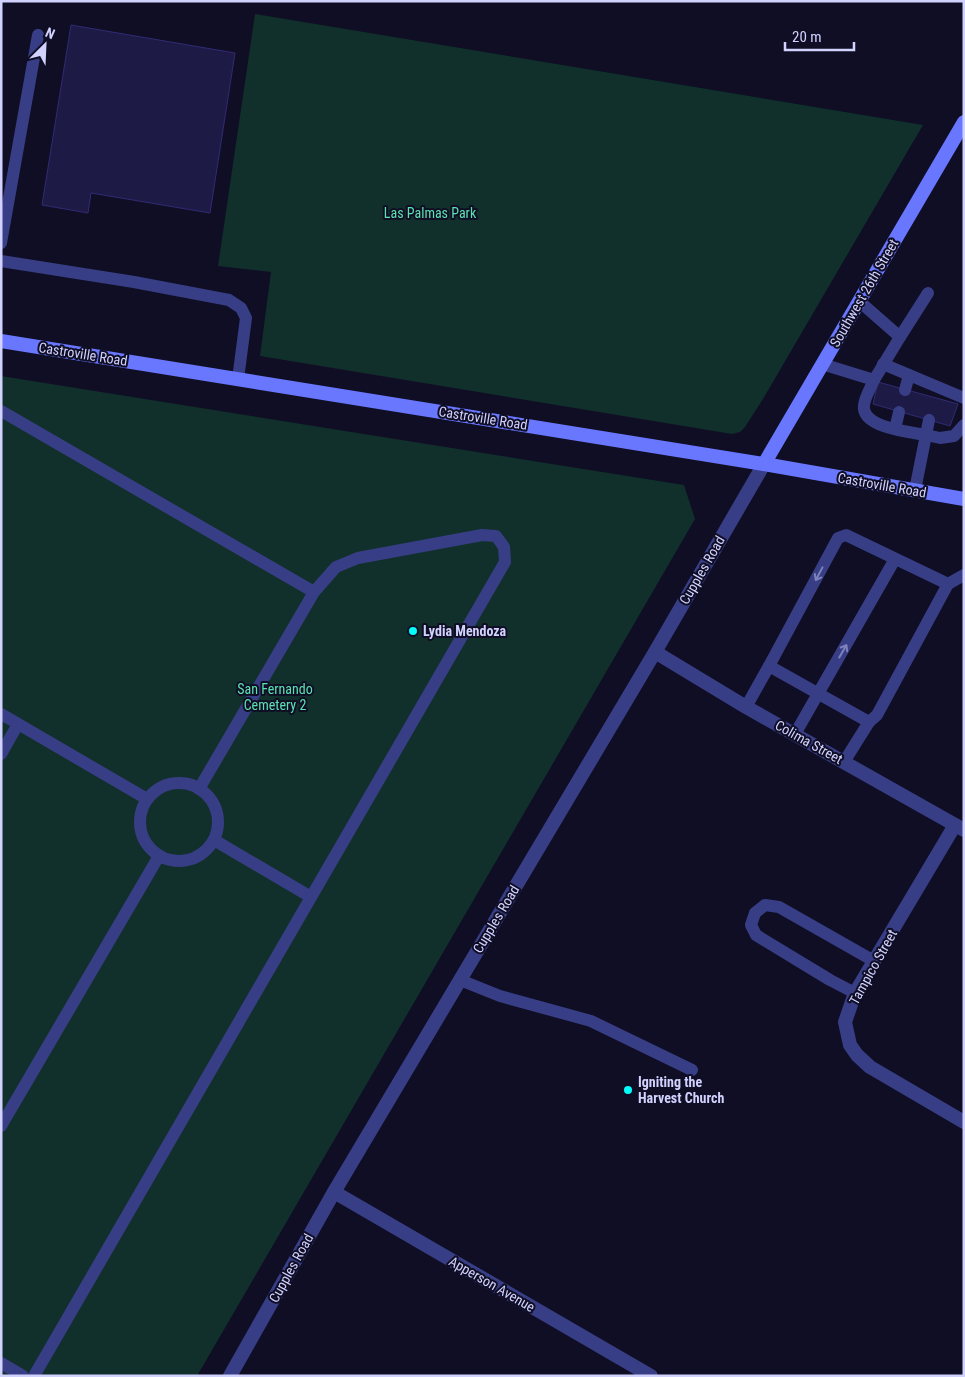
<svg xmlns="http://www.w3.org/2000/svg" width="965" height="1377" font-family="'Roboto Condensed',sans-serif">
<rect width="100%" height="100%" fill="#0f0e25"/>
<g fill="#112f2b">
<path d="M 255,14 L 923,125 L 763,399 L 745,427 L 740,432 L 732,434 L 260,356 L 271,272 L 218,266 Z"/>
<path d="M 1,376 L 684,485 L 695,519 L 197,1376 L 1,1376 Z"/>
</g>
<g fill="#1e1a46" stroke="#312b73">
<path d="M 71,25 L 235,53 L 210,213 L 91,193 L 88,213 L 42,205 Z"/>
<path d="M 878,382 L 958,404 L 950,426 L 873,404 Z"/>
</g>
<g fill="none" stroke-linecap="round" stroke-linejoin="round">
<g stroke="#383e85" stroke-width="12">
<path d="M 1,243 L 38,35"/>
<path d="M 1,261 L 134,282 L 229,300 L 241,308 L 246,318 L 238,379"/>
<path d="M 900,337 L 928,293"/>
<path d="M 822,364 L 874,380 L 900,337 L 859,301"/>
<path d="M 883,364 L 964,398"/>
<path d="M 874,380 C 871,387 865,397 864,405 C 861,428 910,432 926,435 L 915,490"/>
<path d="M 905,390 L 909,375"/>
<path d="M 1,411 L 314,592"/>
<path d="M 929,420 L 926,435 L 940,438 L 954,436 L 964,425"/>
<path d="M 895,429 L 899,412"/>
<path d="M 769,666 L 838,538 L 846,535 L 948,584"/>
<path d="M 746,707 L 769,666 L 869,722 L 844,762"/>
<path d="M 1,714 L 147,799"/>
<path d="M 869,722 L 877,715 L 948,584 L 964,575"/>
<path d="M 795,734 L 895,559"/>
<path d="M 1,754 L 18,724"/>
<circle cx="179" cy="822" r="39"/>
<path d="M 214,840 L 311,897"/>
<path d="M 460,980 L 500,996 L 591,1021 L 692,1070"/>
<path d="M 855,993 L 830,980 L 756,935 L 751,925 L 755,913 L 765,905 L 779,907 L 874,961"/>
<path d="M 1,1126 L 159,856"/>
<path d="M 1,1363 L 23,1376"/>
<path d="M 34,1376 L 505,562 L 504,547 L 496,536 L 482,535 L 358,558 L 336,567 L 314,592 L 199,789"/>
</g>
<g stroke="#383e85" stroke-width="14">
<path d="M 655,652 L 746,707 L 964,830"/>
<path d="M 955,825 L 855,993 L 845,1022 L 850,1045 L 857,1055 L 870,1067 L 964,1122"/>
<path d="M 334,1192 L 651,1376"/>
</g>
<path stroke="#383e85" stroke-width="14" d="M 230,1376 L 334,1192 L 655,652 L 764,464"/>
<g stroke="#6977ff" stroke-width="14">
<path d="M 1,341 L 764,464 L 964,499"/>
<path d="M 764,464 L 964,122"/>
</g>
</g>
<defs><path id="oneway-shaft" d="M-6 0H5M1.5-3L5.5 0L1.5 3" fill="none" stroke-width="1.6" stroke-linecap="round" stroke-linejoin="round" transform="scale(1.25)"/></defs>
<g stroke="#7d81bc">
<use href="#oneway-shaft" transform="translate(819 574) rotate(118)"/>
<use href="#oneway-shaft" transform="translate(843 651) rotate(-60)"/>
</g>
<g fill="#00fdf9" stroke="#0f0e25" stroke-width="2">
<circle cx="413" cy="631" r="5"/>
<circle cx="628" cy="1090" r="5"/>
</g>
<g text-anchor="middle" stroke-width="4" stroke-linejoin="round" paint-order="stroke">
<g font-size="14" fill="#5be2b1" stroke="#0f0e25">
<text x="430" y="218">Las Palmas Park</text>
<text x="275" y="694">San Fernando<tspan x="275" dy="16">Cemetery 2</tspan></text>
</g>
<g font-size="14" fill="#d2d2ff" stroke="#0f0e25">
<text transform="translate(864 293) rotate(-60)" y="5">Southwest 26th Street</text>
<text transform="translate(83 354) rotate(9)" y="5">Castroville Road</text>
<text transform="translate(483 418) rotate(9)" y="5">Castroville Road</text>
<text transform="translate(882 485) rotate(10)" y="5">Castroville Road</text>
<text transform="translate(702 570) rotate(-60)" y="5">Cupples Road</text>
<text transform="translate(809 742) rotate(29)" y="5">Colima Street</text>
<text transform="translate(496 919) rotate(-59)" y="5">Cupples Road</text>
<text transform="translate(873 967) rotate(-61)" y="5">Tampico Street</text>
<text transform="translate(291 1268) rotate(-61)" y="5">Cupples Road</text>
<text transform="translate(492 1284) rotate(30)" y="5">Apperson Avenue</text>
</g>
<g font-size="14" font-weight="bold" fill="#d2d2ff" stroke="#0f0e25" text-anchor="start">
<text x="423" y="636">Lydia Mendoza</text>
<text x="638" y="1087">Igniting the<tspan x="638" dy="16">Harvest Church</tspan></text>
</g>
</g>
<rect width="965" height="1377" fill="none" stroke="#d2d2ff" stroke-width="5"/>
<g transform="translate(45 45) rotate(24)" stroke="#0f0e25" stroke-width="4" paint-order="stroke">
<path d="M0-4L9 19L0 12L-9 19Z" fill="#d2d2ff"/>
<text y="-8" font-size="14" font-weight="bold" text-anchor="middle" fill="#d2d2ff">N</text>
</g>
<path d="M785 42v8h69v-8" fill="none" stroke="#d2d2ff" stroke-width="2.5"/>
<text x="792" y="42" font-size="15" fill="#d2d2ff" stroke="#0f0e25" stroke-width="4" paint-order="stroke">20 m</text>
</svg>
